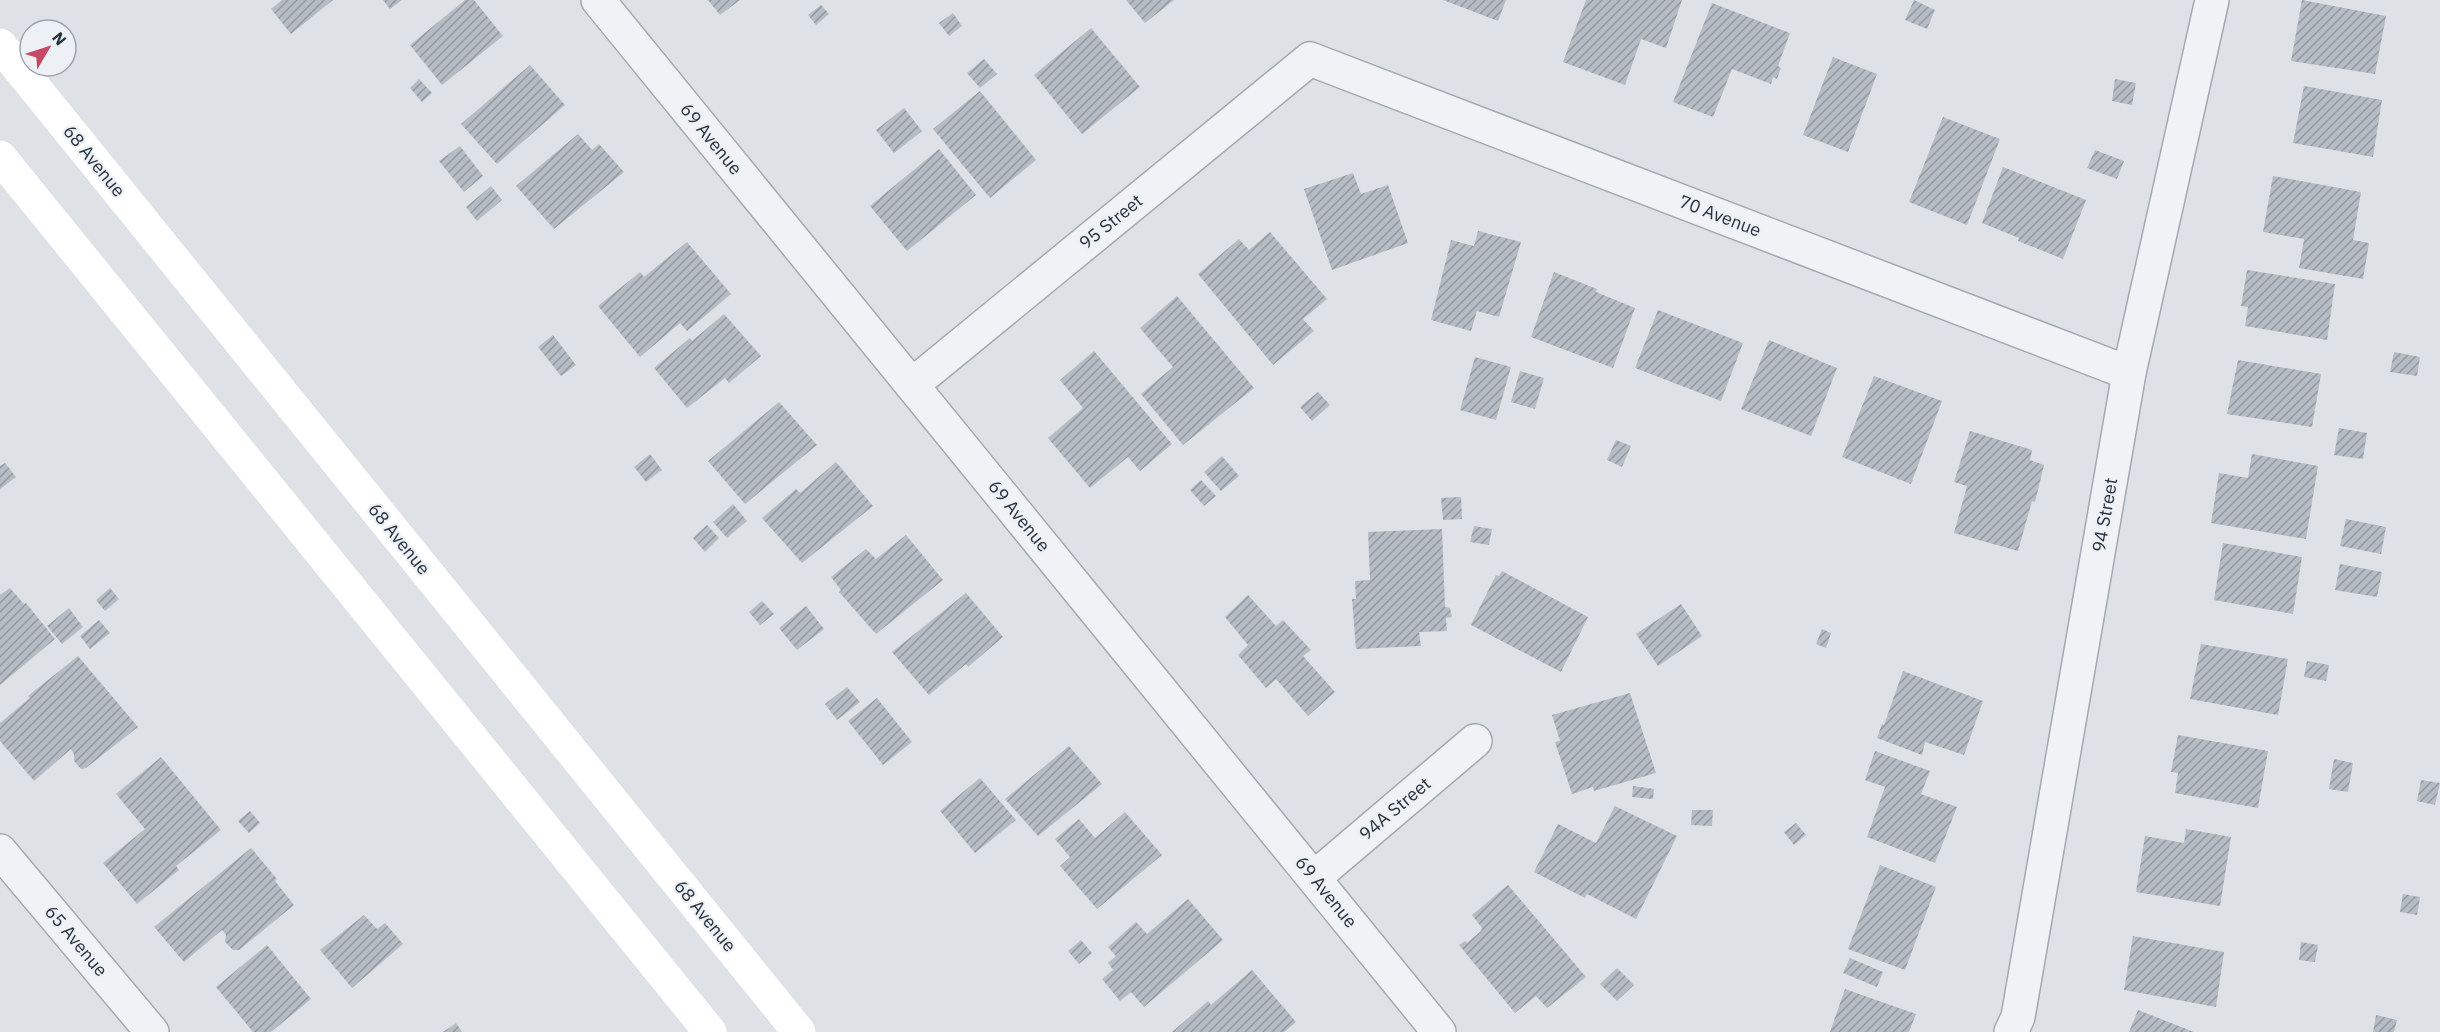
<svg xmlns="http://www.w3.org/2000/svg" width="2440" height="1032" font-family="'IBM Plex Sans',sans-serif">
<defs>
<pattern id="building-hatch" width="6" height="6" patternUnits="userSpaceOnUse" patternTransform="scale(1.5)"><rect width="6" height="6" fill="#b5bcc3"/><path d="M-1 1l2-2M0 6l6-6M5 7l2-2" fill="none" stroke="#9399a0"/></pattern>
</defs>
<rect width="100%" height="100%" fill="#dee2e7"/>
<g fill="url(#building-hatch)">
<path d="M 282,0 L 333,0 L 291,34 L 271,9 Z"/>
<path d="M 383,0 L 402,0 L 390,9 Z"/>
<path d="M 465,0 L 474,0 L 503,36 L 442,85 L 410,45 Z"/>
<path d="M 708,0 L 740,0 L 720,15 Z"/>
<path d="M 1126,0 L 1174,0 L 1145,23 Z"/>
<path d="M 1443,0 L 1506,0 L 1498,21 Z"/>
<path d="M 1586,0 L 1682,0 L 1666,48 L 1641,39 L 1625,85 L 1563,62 Z"/>
<path d="M 1914,0 L 1935,10 L 1927,29 L 1905,20 Z"/>
<path d="M 2302,0 L 2386,16 L 2375,74 L 2291,61 Z"/>
<path d="M 1712,3 L 1790,33 L 1778,66 L 1781,68 L 1777,79 L 1773,77 L 1771,84 L 1732,69 L 1713,117 L 1673,102 Z"/>
<path d="M 821,5 L 829,14 L 816,25 L 808,15 Z"/>
<path d="M 953,13 L 962,26 L 949,36 L 939,23 Z"/>
<path d="M 1091,28 L 1140,87 L 1082,134 L 1034,75 Z"/>
<path d="M 1833,57 L 1877,74 L 1848,152 L 1803,135 Z"/>
<path d="M 984,59 L 997,74 L 980,88 L 967,73 Z"/>
<path d="M 530,65 L 565,105 L 497,164 L 461,124 Z"/>
<path d="M 419,79 L 432,93 L 422,102 L 410,88 Z"/>
<path d="M 2115,79 L 2136,83 L 2132,105 L 2112,101 Z"/>
<path d="M 2304,86 L 2382,100 L 2373,157 L 2293,143 Z"/>
<path d="M 980,91 L 1036,160 L 990,198 L 933,129 Z"/>
<path d="M 904,108 L 922,131 L 894,153 L 876,130 Z"/>
<path d="M 1943,117 L 2000,139 L 1967,225 L 1909,202 Z"/>
<path d="M 578,134 L 592,150 L 599,144 L 624,172 L 554,229 L 516,186 Z"/>
<path d="M 460,146 L 483,176 L 464,192 L 439,161 Z"/>
<path d="M 939,149 L 976,195 L 907,251 L 870,206 Z"/>
<path d="M 2095,150 L 2124,161 L 2117,179 L 2087,168 Z"/>
<path d="M 2003,167 L 2086,200 L 2063,259 L 2018,241 L 2019,238 L 1982,223 Z"/>
<path d="M 1353,173 L 1361,194 L 1388,185 L 1408,243 L 1332,270 L 1304,189 Z"/>
<path d="M 2273,176 L 2361,192 L 2353,240 L 2369,243 L 2363,279 L 2299,268 L 2304,239 L 2263,232 Z"/>
<path d="M 491,186 L 502,200 L 477,221 L 466,207 Z"/>
<path d="M 1478,231 L 1521,242 L 1499,317 L 1477,311 L 1471,331 L 1431,320 L 1451,240 L 1474,246 Z"/>
<path d="M 1270,232 L 1327,299 L 1303,319 L 1314,331 L 1273,365 L 1198,274 L 1239,239 L 1249,250 Z"/>
<path d="M 687,242 L 731,294 L 687,331 L 680,323 L 640,357 L 598,306 L 640,272 L 644,277 Z"/>
<path d="M 2247,270 L 2335,284 L 2327,340 L 2245,326 L 2248,307 L 2241,306 Z"/>
<path d="M 1554,272 L 1597,289 L 1596,292 L 1635,308 L 1613,368 L 1531,337 Z"/>
<path d="M 1177,296 L 1254,388 L 1183,445 L 1141,394 L 1173,367 L 1140,328 Z"/>
<path d="M 1658,310 L 1743,343 L 1721,401 L 1635,368 Z"/>
<path d="M 724,314 L 761,356 L 729,383 L 725,378 L 687,408 L 654,368 L 690,338 L 692,341 Z"/>
<path d="M 553,335 L 576,365 L 561,376 L 538,347 Z"/>
<path d="M 1769,340 L 1837,368 L 1811,436 L 1741,409 Z"/>
<path d="M 1094,351 L 1172,444 L 1140,471 L 1128,457 L 1090,488 L 1048,438 L 1083,408 L 1060,380 Z"/>
<path d="M 2394,352 L 2420,357 L 2417,376 L 2390,372 Z"/>
<path d="M 1475,357 L 1511,367 L 1496,420 L 1460,410 Z"/>
<path d="M 2238,360 L 2321,374 L 2312,427 L 2227,414 Z"/>
<path d="M 1520,371 L 1544,378 L 1535,409 L 1511,402 Z"/>
<path d="M 1874,376 L 1942,401 L 1911,484 L 1842,457 Z"/>
<path d="M 1318,392 L 1330,405 L 1312,421 L 1300,407 Z"/>
<path d="M 779,402 L 817,445 L 745,504 L 708,461 Z"/>
<path d="M 2339,428 L 2367,433 L 2363,459 L 2334,455 Z"/>
<path d="M 1970,431 L 2032,450 L 2030,460 L 2044,465 L 2035,502 L 2032,501 L 2018,551 L 1954,533 L 1967,486 L 1954,482 Z"/>
<path d="M 1616,440 L 1631,446 L 1622,467 L 1607,460 Z"/>
<path d="M 650,454 L 662,470 L 646,482 L 634,467 Z"/>
<path d="M 2252,454 L 2318,466 L 2306,539 L 2211,523 L 2219,473 L 2248,478 Z"/>
<path d="M 1222,456 L 1239,476 L 1221,491 L 1204,472 Z"/>
<path d="M 836,462 L 873,506 L 802,563 L 762,518 L 796,489 L 800,493 Z"/>
<path d="M 5,463 L 16,477 L 0,489 L 0,466 Z"/>
<path d="M 1201,480 L 1216,496 L 1204,506 L 1190,490 Z"/>
<path d="M 1461,497 L 1462,519 L 1443,520 L 1441,498 Z"/>
<path d="M 733,504 L 747,521 L 727,538 L 713,522 Z"/>
<path d="M 2346,519 L 2386,527 L 2381,554 L 2340,546 Z"/>
<path d="M 707,525 L 719,538 L 705,552 L 693,538 Z"/>
<path d="M 1474,526 L 1492,529 L 1489,545 L 1470,542 Z"/>
<path d="M 1442,529 L 1445,607 L 1450,608 L 1452,617 L 1446,618 L 1447,631 L 1419,632 L 1421,646 L 1356,649 L 1352,599 L 1356,599 L 1355,581 L 1370,580 L 1368,532 Z"/>
<path d="M 906,535 L 943,580 L 876,634 L 839,592 L 841,590 L 831,577 L 866,549 L 876,559 Z"/>
<path d="M 2223,543 L 2302,557 L 2293,614 L 2214,600 Z"/>
<path d="M 2340,564 L 2382,572 L 2377,597 L 2335,590 Z"/>
<path d="M 1502,571 L 1588,617 L 1561,672 L 1471,625 L 1496,575 L 1499,576 Z"/>
<path d="M 10,588 L 24,604 L 26,603 L 55,639 L 0,685 L 0,595 Z"/>
<path d="M 110,588 L 119,599 L 105,611 L 96,600 Z"/>
<path d="M 966,593 L 1003,637 L 968,667 L 966,664 L 929,695 L 892,652 Z"/>
<path d="M 1248,595 L 1276,626 L 1283,620 L 1311,650 L 1303,656 L 1335,692 L 1308,716 L 1276,679 L 1266,688 L 1238,655 L 1248,645 L 1225,617 Z"/>
<path d="M 762,601 L 774,614 L 760,625 L 749,612 Z"/>
<path d="M 1681,604 L 1702,636 L 1658,666 L 1636,634 Z"/>
<path d="M 806,606 L 824,629 L 797,650 L 779,628 Z"/>
<path d="M 69,608 L 83,627 L 62,644 L 47,626 Z"/>
<path d="M 99,620 L 110,633 L 90,649 L 80,636 Z"/>
<path d="M 1822,629 L 1831,633 L 1826,648 L 1816,644 Z"/>
<path d="M 2201,644 L 2288,659 L 2278,715 L 2190,699 Z"/>
<path d="M 78,656 L 138,727 L 86,768 L 81,769 L 74,761 L 74,754 L 71,749 L 34,781 L 0,741 L 0,723 L 30,698 L 28,696 Z"/>
<path d="M 2307,661 L 2329,665 L 2326,681 L 2304,677 Z"/>
<path d="M 1903,671 L 1983,701 L 1964,755 L 1925,742 L 1922,755 L 1877,738 L 1882,724 L 1884,725 Z"/>
<path d="M 847,687 L 860,702 L 837,720 L 825,704 Z"/>
<path d="M 1630,693 L 1656,773 L 1594,791 L 1593,787 L 1572,794 L 1555,742 L 1560,741 L 1552,715 Z"/>
<path d="M 877,698 L 912,742 L 883,765 L 848,721 Z"/>
<path d="M 2178,735 L 2268,751 L 2258,808 L 2175,793 L 2178,773 L 2171,772 Z"/>
<path d="M 1069,746 L 1102,784 L 1038,836 L 1005,799 Z"/>
<path d="M 1875,751 L 1930,771 L 1921,794 L 1957,807 L 1935,863 L 1867,837 L 1885,787 L 1865,780 Z"/>
<path d="M 161,757 L 221,830 L 176,866 L 179,870 L 137,904 L 103,863 L 145,829 L 116,794 Z"/>
<path d="M 2334,759 L 2353,763 L 2348,792 L 2329,789 Z"/>
<path d="M 980,778 L 1016,820 L 975,853 L 940,811 Z"/>
<path d="M 2421,780 L 2440,783 L 2435,805 L 2417,801 Z"/>
<path d="M 1633,786 L 1654,789 L 1653,799 L 1632,797 Z"/>
<path d="M 1615,806 L 1677,836 L 1636,919 L 1587,894 L 1585,898 L 1534,872 L 1558,824 L 1596,843 Z"/>
<path d="M 1692,810 L 1713,810 L 1712,826 L 1691,825 Z"/>
<path d="M 250,811 L 260,823 L 249,833 L 238,821 Z"/>
<path d="M 1125,812 L 1162,855 L 1097,909 L 1060,866 L 1070,857 L 1055,839 L 1079,819 L 1095,838 Z"/>
<path d="M 1796,823 L 1806,835 L 1794,845 L 1784,832 Z"/>
<path d="M 2186,829 L 2231,837 L 2220,906 L 2136,892 L 2145,836 L 2184,843 Z"/>
<path d="M 251,848 L 277,879 L 275,881 L 294,905 L 239,950 L 233,950 L 225,942 L 226,935 L 222,930 L 184,962 L 154,927 Z"/>
<path d="M 1880,865 L 1936,887 L 1905,970 L 1848,949 Z"/>
<path d="M 1508,885 L 1586,977 L 1547,1008 L 1536,996 L 1515,1013 L 1459,945 L 1465,941 L 1467,943 L 1481,931 L 1482,928 L 1472,915 Z"/>
<path d="M 2403,894 L 2420,897 L 2417,915 L 2400,912 Z"/>
<path d="M 1188,899 L 1223,940 L 1144,1007 L 1131,992 L 1120,1001 L 1102,979 L 1113,970 L 1108,963 L 1116,956 L 1108,947 L 1136,922 L 1147,934 Z"/>
<path d="M 364,915 L 377,929 L 385,923 L 403,944 L 352,988 L 320,950 Z"/>
<path d="M 2133,936 L 2224,952 L 2216,1007 L 2124,990 Z"/>
<path d="M 1081,940 L 1092,953 L 1079,964 L 1068,951 Z"/>
<path d="M 2301,942 L 2318,945 L 2315,962 L 2299,960 Z"/>
<path d="M 267,945 L 311,999 L 271,1032 L 253,1032 L 216,987 Z"/>
<path d="M 1850,958 L 1883,972 L 1877,987 L 1843,973 Z"/>
<path d="M 1617,968 L 1634,985 L 1617,1001 L 1600,984 Z"/>
<path d="M 1252,970 L 1296,1022 L 1284,1032 L 1172,1032 L 1208,1001 L 1211,1005 Z"/>
<path d="M 1845,989 L 1916,1014 L 1909,1032 L 1830,1032 Z"/>
<path d="M 2138,1010 L 2194,1032 L 2129,1032 Z"/>
<path d="M 2376,1015 L 2397,1020 L 2394,1032 L 2373,1032 Z"/>
<path d="M 456,1023 L 462,1032 L 443,1032 Z"/>
</g>
<g fill="none" stroke-linecap="round" stroke-linejoin="round">
<defs>
<g id="street">
<path d="M 598,0 L 1439,1032"/>
<path d="M 912,385 L 1310,59 L 2129,373"/>
<path d="M 0,851 L 152,1032"/>
<path d="M 1315,877 L 1475,741"/>
<path d="M 2011,1032 L 2018,1017 L 2129,373 L 2212,0"/>
</g>
</defs>
<use href="#street" stroke="#a4a9b1" stroke-width="36"/>
<use href="#street" stroke="#f0f2f5" stroke-width="33"/>
<g stroke="#fff" stroke-width="33">
<path d="M 0,45 L 799,1032"/>
<path d="M 0,157 L 710,1032"/>
</g>
</g>
<g text-anchor="middle" stroke-width="4.5" stroke-linejoin="round" paint-order="stroke">
<g font-size="18" fill="#28313d" stroke="#edf1f5">
<text transform="translate(711 139) rotate(51)" y="6">69 Avenue</text>
<text transform="translate(94 161) rotate(51)" y="6">68 Avenue</text>
<text transform="translate(1720 216) rotate(21)" y="6">70 Avenue</text>
<text transform="translate(1111 222) rotate(-39)" y="6">95 Street</text>
<text transform="translate(2105 515) rotate(-80)" y="6">94 Street</text>
<text transform="translate(1019 516) rotate(51)" y="6">69 Avenue</text>
<text transform="translate(399 539) rotate(51)" y="6">68 Avenue</text>
<text transform="translate(1395 809) rotate(-40)" y="6">94A Street</text>
<text transform="translate(1326 892) rotate(51)" y="6">69 Avenue</text>
<text transform="translate(705 916) rotate(51)" y="6">68 Avenue</text>
<text transform="translate(76 941) rotate(50)" y="6">65 Avenue</text>
</g>
</g>
<g transform="translate(48 48) rotate(51)"><circle r="28" fill="#edf1f5" stroke="#9ea4ab" stroke-width="1.5"/>
<path d="M0-4.5L10 22L0 15L-10 22Z" fill="#c74864"/>
<text y="-9" font-size="16" font-weight="bold" text-anchor="middle" fill="#28313d">N</text>
</g>
</svg>
